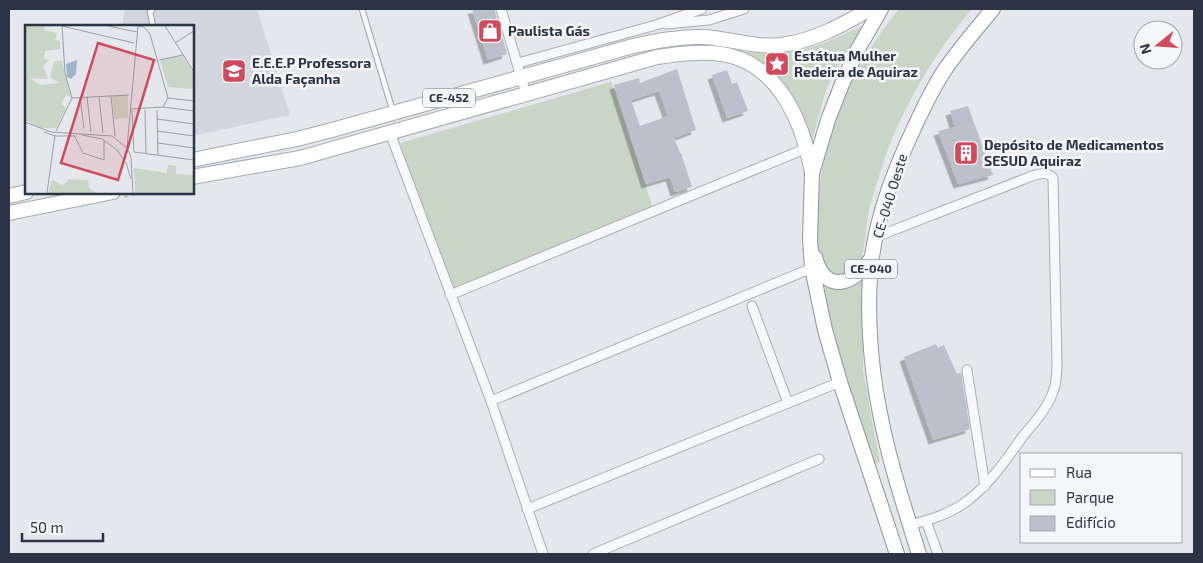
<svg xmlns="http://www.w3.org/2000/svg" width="1203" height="563" font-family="'Exo 2',sans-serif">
<defs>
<filter id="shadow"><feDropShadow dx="-4.5" dy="4.5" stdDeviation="0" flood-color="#0004"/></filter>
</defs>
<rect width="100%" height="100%" fill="#e4e7ec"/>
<path fill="#d2d6de" d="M 125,9 L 257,9 L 290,115 L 193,136 L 192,26 L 122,26 Z"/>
<g fill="#c9d6c5">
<path d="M 899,9 L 972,9 C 934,53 898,114 881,170 C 877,183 872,197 869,210 C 866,223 865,257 858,266 C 854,271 845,275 839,279 C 834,275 824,270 821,265 C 815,255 818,238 818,227 C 815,145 848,72 899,9 Z"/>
<path d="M 864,25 L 837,68 L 826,90 L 812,141 L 803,119 L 746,56 L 747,52 C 796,58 821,45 864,25 Z"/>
<path d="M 611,82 L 653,208 L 451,291 L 400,143 Z"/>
<path d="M 864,279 L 863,369 L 873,426 L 880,462 L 873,464 L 866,445 L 824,306 L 822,285 C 835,293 853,289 864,279 Z"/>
</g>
<g fill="#bbc0ca" fill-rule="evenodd" filter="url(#shadow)">
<path d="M 472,9 L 494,9 L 507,54 L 488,60 Z"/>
<path d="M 677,69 L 696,130 L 674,138 L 680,153 L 681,153 L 692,187 L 675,192 L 670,177 L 646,184 L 614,85 L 639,78 L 640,83 ZM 659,91 L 668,116 L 640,126 L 631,100 Z"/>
<path d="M 727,70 L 732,84 L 737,82 L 748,111 L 727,118 L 712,75 Z"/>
<path d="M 968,106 L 993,175 L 958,184 L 938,131 L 955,127 L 950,111 Z"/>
<path d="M 936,344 L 938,348 L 944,345 L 957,374 L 961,372 L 970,429 L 933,440 L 904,357 Z"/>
</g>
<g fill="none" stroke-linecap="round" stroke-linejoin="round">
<defs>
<g id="service">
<path d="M 362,9 L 393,112"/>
<path d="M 153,26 L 150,12 L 153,9"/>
</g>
<g id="minor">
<path d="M 501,9 L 526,94"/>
<path d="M 666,24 L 709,20 L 744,9"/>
<path d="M 518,63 L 656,25 L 702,9"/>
<path d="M 390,133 L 491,401 L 543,554"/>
<path d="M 876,237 L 1032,176 C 1040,174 1047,171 1053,178 L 1057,362 C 1057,372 1057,383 1053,392 C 1047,409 1034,423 1023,436 C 1005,461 989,486 963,504 C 947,515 928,520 910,525"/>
<path d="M 450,295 L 807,148"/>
<path d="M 752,306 L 788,403"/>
<path d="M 967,370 L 985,486"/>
<path d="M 491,401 L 812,268"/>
<path d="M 527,509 L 840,382"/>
<path d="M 926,521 L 938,554"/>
<path d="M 593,554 L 819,459"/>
</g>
<g id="primary">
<path d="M 192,160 L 297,139 L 332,130 L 633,46 C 657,41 681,36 705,37 C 731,39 756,48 781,45 C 814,41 842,25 870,9"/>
<path d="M 192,177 L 300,158 L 657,57 C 678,54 701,51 722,54 C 779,63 803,123 812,173"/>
<path d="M 9,196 L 26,192"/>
<path d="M 9,213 L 113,192"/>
</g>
<g id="trunk">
<path d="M 881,9 L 858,49 L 842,84 L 828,120 L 812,173 L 810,239 L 812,268 L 825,330 L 840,382 L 897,554"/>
<path d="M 815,257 C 825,296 856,284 872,257"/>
<path d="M 919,554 C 904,506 888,458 879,408 C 870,363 866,303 872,257 C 878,212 895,169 914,128 C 923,109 932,89 944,71 C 959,49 976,29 993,9"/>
</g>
</defs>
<use href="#service" stroke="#a9aeb7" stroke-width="7"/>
<use href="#minor" stroke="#a9aeb7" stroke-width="11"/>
<use href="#primary" stroke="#a3abb8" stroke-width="16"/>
<use href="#trunk" stroke="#8b94a3" stroke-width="16"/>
<path stroke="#c2c5cb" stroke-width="2" stroke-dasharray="4 4" stroke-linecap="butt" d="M 124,197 L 148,192"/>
<use href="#service" stroke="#f7f8fa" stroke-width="4.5"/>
<use href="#minor" stroke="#f7f8fa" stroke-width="9"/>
<use href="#primary" stroke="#fff" stroke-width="14"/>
<use href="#trunk" stroke="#fff" stroke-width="14"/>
</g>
<defs>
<symbol id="shop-square" viewBox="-11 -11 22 22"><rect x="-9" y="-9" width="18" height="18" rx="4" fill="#d1495b" stroke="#f4f6f9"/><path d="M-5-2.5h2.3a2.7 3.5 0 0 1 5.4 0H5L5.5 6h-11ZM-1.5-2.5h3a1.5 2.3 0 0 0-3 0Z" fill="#fff"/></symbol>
<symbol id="sight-square" viewBox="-11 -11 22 22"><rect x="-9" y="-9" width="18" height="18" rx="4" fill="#d1495b" stroke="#f4f6f9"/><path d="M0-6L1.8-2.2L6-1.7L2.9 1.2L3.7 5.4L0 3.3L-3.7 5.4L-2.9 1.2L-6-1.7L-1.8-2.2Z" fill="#fff"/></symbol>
<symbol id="university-square" viewBox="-11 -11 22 22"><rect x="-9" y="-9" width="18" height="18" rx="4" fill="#d1495b" stroke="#f4f6f9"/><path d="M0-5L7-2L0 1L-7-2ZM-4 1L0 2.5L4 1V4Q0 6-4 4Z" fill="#fff"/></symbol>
<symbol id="building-square" viewBox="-11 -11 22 22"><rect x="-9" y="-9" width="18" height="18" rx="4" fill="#d1495b" stroke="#f4f6f9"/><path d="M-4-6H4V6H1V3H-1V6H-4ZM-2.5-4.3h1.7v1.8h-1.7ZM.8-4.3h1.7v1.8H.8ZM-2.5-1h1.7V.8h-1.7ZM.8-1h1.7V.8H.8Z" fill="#fff"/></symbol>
</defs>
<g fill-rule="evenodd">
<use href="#shop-square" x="476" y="17" width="28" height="28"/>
<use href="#sight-square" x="763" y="50" width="28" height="28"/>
<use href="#university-square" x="220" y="57" width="28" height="28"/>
<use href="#building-square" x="952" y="139" width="28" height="28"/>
</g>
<g text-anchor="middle" stroke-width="5" stroke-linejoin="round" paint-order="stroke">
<g fill="#f4f6f9" stroke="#676e7b" stroke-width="1">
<rect x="423" y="88.5" width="52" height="19" rx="4"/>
<rect x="845" y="259.5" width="52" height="19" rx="4"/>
</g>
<g font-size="12" font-weight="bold" fill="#2b3445">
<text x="449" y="102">CE-452</text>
<text x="871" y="273">CE-040</text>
</g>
<g font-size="14" font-weight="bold" fill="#2b3445" stroke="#f4f6f9" text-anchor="start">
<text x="508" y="36">Paulista Gás</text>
<text x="794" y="61">Estátua Mulher<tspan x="794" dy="16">Redeira de Aquiraz</tspan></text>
<text x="252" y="68">E.E.E.P Professora<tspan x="252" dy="16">Alda Façanha</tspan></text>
<text x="984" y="150">Depósito de Medicamentos<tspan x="984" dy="16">SESUD Aquiraz</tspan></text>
</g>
<g font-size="14" fill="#2b3445" stroke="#f4f6f9">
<text transform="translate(890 196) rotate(-73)" y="5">CE-040 Oeste</text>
</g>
</g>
<g transform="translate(25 25)">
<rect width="169" height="169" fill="#e4e7ec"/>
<path d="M 0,1 L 20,1 L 19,5 L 32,8 L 30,15 L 35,16 L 35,24 L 20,26 L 19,33 L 24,35 L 18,41 L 23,54 L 5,53 L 15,60 L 34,58 L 25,52 L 29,36 L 37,36 L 46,72 L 41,70 L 36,79 L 41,83 L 31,103 L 15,103 L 0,95 ZM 158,31 L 169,49 L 169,61 L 166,64 L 143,62 L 135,35 ZM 103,70 L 103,93 L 89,94 L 87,71 ZM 143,140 L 151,141 L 151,149 L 169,150 L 169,168 L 110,168 L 109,143 L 142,148 ZM 44,154 L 63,155 L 64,163 L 71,168 L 23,168 L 27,155 L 38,160 Z" fill="#c9d6c5"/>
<path d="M 52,35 L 51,49 L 46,54 L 42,52 L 41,39 Z" fill="#9fb4cc"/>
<path fill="none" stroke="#9a9fa9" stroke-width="1" d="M 37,1 L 109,18M 83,1 L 112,7M 113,1 L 119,2 L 125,9 L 143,73M 140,1 L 169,47M 150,18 L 169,6M 134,35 L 158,30M 86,71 L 90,111M 55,72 L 59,103M 62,72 L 66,107M 74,72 L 78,108M 47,73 L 104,70M 138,82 L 143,73 L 169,76M 106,84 L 138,82 L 169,86M 107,85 L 109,127M 120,85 L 121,128M 132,85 L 133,130M 132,94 L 169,99M 0,97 L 26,107 L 87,111 L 102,123 L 106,132 L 108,168M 31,106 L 47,73 L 40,48 L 37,1M 132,106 L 169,111M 19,107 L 30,111 L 49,111M 49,110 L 58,128 L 79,135 L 79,115M 57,110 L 77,114 L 92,125 L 101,138 L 106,154M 133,118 L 169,123M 102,123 L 113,1M 109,127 L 169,135M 22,168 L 30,110"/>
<path fill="#d1495b" fill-opacity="0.15" stroke="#d1495b" stroke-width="2.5" d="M 73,18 L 129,35 L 93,155 L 36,138 Z"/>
<rect width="169" height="169" fill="none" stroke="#2b3445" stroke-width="2.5"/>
</g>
<rect width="1203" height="563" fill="none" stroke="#2b3445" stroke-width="20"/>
<rect x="1020" y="453" width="162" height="90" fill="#f4f6f9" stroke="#a4a8b1"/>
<rect x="1030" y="469" width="25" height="8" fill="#ffffff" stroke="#a4a8b1"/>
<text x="1066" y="478" font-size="15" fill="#2b3445">Rua</text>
<rect x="1030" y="490" width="25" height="15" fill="#c9d6c5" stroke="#a4a8b1"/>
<text x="1066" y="503" font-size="15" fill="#2b3445">Parque</text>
<rect x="1030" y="516" width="25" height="15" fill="#bbc0ca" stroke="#a4a8b1"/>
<text x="1066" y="528" font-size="15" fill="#2b3445">Edifício</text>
<g transform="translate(1158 45) rotate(253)"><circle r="24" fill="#f4f6f9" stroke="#a4a8b1"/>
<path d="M0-4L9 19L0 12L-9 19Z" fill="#d1495b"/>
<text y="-8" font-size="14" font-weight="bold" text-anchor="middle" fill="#2b3445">N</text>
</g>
<path d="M22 533v8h81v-8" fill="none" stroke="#2b3445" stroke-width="2.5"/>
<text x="30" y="533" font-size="15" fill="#2b3445" stroke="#f4f6f9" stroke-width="4" paint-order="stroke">50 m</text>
</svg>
